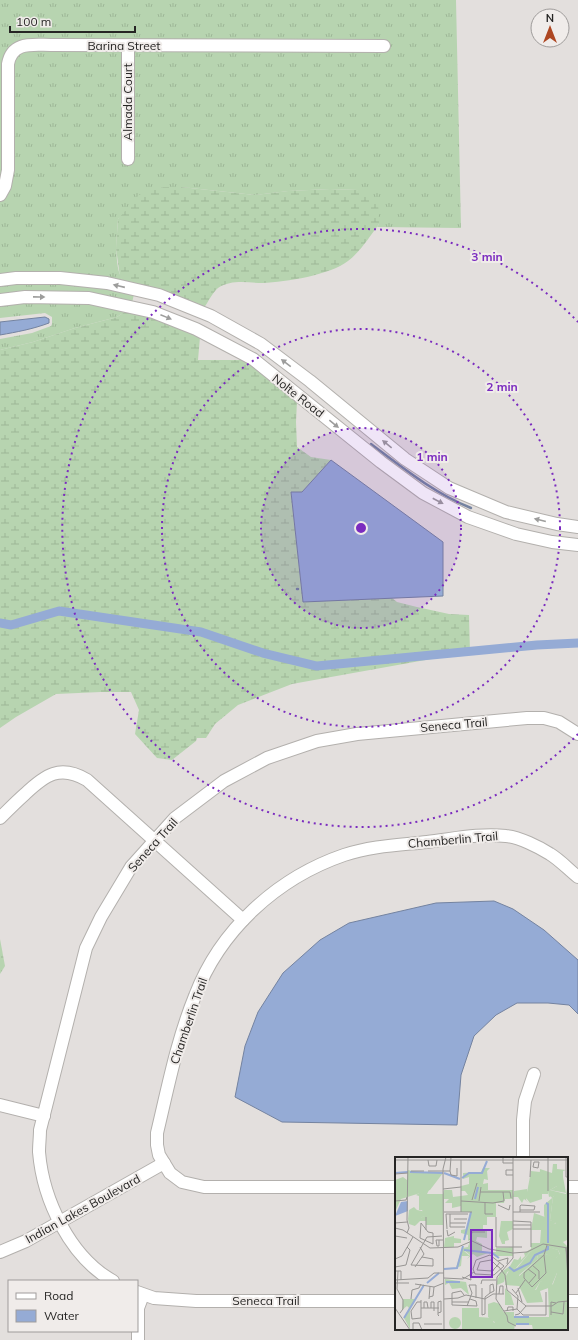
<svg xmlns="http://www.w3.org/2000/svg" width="578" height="1340" font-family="Mulish,sans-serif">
<defs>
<pattern id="grass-tufts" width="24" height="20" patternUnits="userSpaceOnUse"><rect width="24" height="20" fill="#b7d4b0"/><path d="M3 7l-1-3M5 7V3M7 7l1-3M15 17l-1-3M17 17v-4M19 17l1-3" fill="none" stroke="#9db697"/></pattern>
<pattern id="wetland-marsh" width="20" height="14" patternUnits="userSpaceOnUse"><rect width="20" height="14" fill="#b7d4b0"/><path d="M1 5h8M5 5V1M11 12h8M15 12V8" fill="none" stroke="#9db697"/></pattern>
</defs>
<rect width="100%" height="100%" fill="#e3dfdd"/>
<g fill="url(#grass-tufts)">
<path d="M 0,0 L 456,0 L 461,228 L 377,227 L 379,224 L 357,190 L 330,189 L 289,191 L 255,195 L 181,187 L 163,187 L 118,219 C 117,236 113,269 124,282 L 0,275 Z"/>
<path d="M 16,283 L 60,283 L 106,288 L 134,294 L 132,303 L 0,295 L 0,285 Z"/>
<path d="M 26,302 L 89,303 L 126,311 L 117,317 L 75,328 L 33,342 L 0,350 L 0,339 L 32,333 L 51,326 L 52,324 L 52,317 L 45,313 L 0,318 L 0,305 Z"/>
</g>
<g fill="url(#wetland-marsh)">
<path d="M 163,187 L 181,187 L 255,195 L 288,191 L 330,189 L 357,190 L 378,200 L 379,224 C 370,236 361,251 348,261 C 330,275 286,282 263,283 C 248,283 232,279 218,288 C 213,292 208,302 204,308 L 124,282 L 120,277 L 116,248 L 118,219 L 139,195 Z"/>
<path d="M 126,311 L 151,316 L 200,337 L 198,360 L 244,360 L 250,364 L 297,401 L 296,422 L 297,447 L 311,457 L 331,460 L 302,492 L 291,492 L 303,601 L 392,598 L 397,602 L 417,607 L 449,614 L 469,615 L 470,652 L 292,684 L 238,705 L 215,724 L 206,738 L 197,738 L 196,741 L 172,760 L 157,758 L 135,734 L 139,710 L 131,692 L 101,692 L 56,694 L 16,717 L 0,728 L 0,350 L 33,342 L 75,328 L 117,317 Z"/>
<path d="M 0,939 L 5,966 L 0,974 Z"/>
</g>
<g fill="#95abd5" stroke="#7483a0">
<path d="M 45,317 L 49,319 L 49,323 C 33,329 17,332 0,335 L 0,322 Z"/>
<path d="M 331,460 L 443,542 L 443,596 L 303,602 L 291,492 L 302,492 Z"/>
<path d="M 494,901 L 513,909 L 544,930 L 578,960 L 578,1014 L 569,1005 L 548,1003 L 517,1003 L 496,1015 L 474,1036 L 461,1075 L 457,1125 L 282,1122 L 235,1097 L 245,1046 L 258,1012 L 283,973 L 320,940 L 349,923 L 436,903 Z"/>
</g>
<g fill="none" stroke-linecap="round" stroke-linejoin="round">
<g stroke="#7483a0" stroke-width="2.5">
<path d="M 371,444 C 403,468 434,493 471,508"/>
<path d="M 297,589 L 298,589"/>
</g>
<path stroke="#95abd5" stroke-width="9" d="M 0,623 L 11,625 L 59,611 L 201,632 L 263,653 L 317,666 L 537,645 L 578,643"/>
<defs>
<g id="minor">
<path d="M 128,46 L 128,159"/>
<path d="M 0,195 L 5,186 L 8,170 L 8,64 C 12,41 32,45 51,45 L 384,46"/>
<path d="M 0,280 L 16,278 L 60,278 L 107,283 L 159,295 L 211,316 L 261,344 L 310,381 L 405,459 L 449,488 L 506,512 L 557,524 L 578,527"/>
<path d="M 0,300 L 25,297 L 89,298 L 153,312 L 196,329 L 253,359 L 381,462 L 423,493 L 468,517 L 516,534 L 552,542 L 578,545"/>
<path d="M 0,818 C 8,810 16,802 25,794 C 45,775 60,764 87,780 L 243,920"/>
<path d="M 0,1105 L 44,1116"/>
<path d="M 523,1158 L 523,1120 L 525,1101 L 534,1074"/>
<path d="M 396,1187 L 204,1187 L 182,1182 L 170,1173 L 159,1155 L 157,1145 L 157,1133 C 168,1087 177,1040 195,996 C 220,930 277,878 344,855 C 371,846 399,845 427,842 C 453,839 480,833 506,836 C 519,837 539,847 550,854 C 560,860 569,870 578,877"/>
<path d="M 567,1187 L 578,1187"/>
<path d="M 0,1252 L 26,1241 L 164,1163"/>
<path d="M 113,1281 C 70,1257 43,1200 39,1152 C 39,1145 40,1137 40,1130 L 86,948 L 101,917 L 131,867 L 175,818 L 224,781 L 267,758 L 317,741 L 357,734 L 527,718 L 544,718 L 559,722 L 578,734"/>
<path d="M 137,1292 L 154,1298 L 196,1301 L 396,1301"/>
<path d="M 567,1301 L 578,1301"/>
<path d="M 138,1340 L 138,1308 L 143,1295"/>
</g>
</defs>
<use href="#minor" stroke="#b3b0ad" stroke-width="14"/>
<use href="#minor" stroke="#fff" stroke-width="12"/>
</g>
<defs><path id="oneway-solid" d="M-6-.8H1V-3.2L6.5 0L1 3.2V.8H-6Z"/></defs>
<g fill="#9d9d9c">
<use href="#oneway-solid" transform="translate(119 286) rotate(-167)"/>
<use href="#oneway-solid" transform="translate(39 297) rotate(1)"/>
<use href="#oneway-solid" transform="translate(166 317) rotate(22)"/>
<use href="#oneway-solid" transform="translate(286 363) rotate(-143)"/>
<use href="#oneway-solid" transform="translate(334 424) rotate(39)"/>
<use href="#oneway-solid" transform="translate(387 444) rotate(-141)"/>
<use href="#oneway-solid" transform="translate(438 501) rotate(28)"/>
<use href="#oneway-solid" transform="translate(540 520) rotate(-166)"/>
</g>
<circle cx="361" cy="528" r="100" fill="#7b2cbf" fill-opacity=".12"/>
<g fill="none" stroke="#7b2cbf" stroke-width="2" stroke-dasharray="2 4">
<circle cx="361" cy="528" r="100"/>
<circle cx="361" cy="528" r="199"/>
<path d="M578 734A299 299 0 1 1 578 322"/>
</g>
<g text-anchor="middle" stroke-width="4" stroke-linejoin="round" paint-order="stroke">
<g font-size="12" fill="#262524" stroke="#f0ecea">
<text x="124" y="50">Barina Street</text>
<text transform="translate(128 102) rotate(-90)" y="4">Almada Court</text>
<text transform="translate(298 396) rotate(38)" y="4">Nolte Road</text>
<text transform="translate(454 725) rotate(-5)" y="4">Seneca Trail</text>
<text transform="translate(453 840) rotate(-5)" y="4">Chamberlin Trail</text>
<text transform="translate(153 845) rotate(-48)" y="4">Seneca Trail</text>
<text transform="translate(189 1021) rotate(-71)" y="4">Chamberlin Trail</text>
<text transform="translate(83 1209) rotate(-29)" y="4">Indian Lakes Boulevard</text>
<text x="266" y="1305">Seneca Trail</text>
</g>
</g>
<g transform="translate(395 1157)">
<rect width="173" height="173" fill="#e3dfdd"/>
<path d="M 158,7 L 162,7 L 162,12 L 171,13 L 168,14 L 168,20 L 162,20 L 162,29 L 155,33 L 171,37 L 173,25 L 173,85 L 172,83 L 168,85 L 173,90 L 173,173 L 138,173 L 137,168 L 120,168 L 119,173 L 67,173 L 67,151 L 84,151 L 84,160 L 97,161 L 99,166 L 109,155 L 119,155 L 119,160 L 154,160 L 153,130 L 158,127 L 162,116 L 153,123 L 145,125 L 140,133 L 125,128 L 123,120 L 143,102 L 142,98 L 151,97 L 161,101 L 165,97 L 163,93 L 149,89 L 135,95 L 121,111 L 112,115 L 109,125 L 102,128 L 102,124 L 105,116 L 115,109 L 119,102 L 123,103 L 126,99 L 126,103 L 130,99 L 129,96 L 136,92 L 136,86 L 145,86 L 146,73 L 136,73 L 139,56 L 150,60 L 156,69 L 161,66 L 155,63 L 158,40 L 160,38 L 154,40 L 153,34 L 145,34 L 144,30 L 145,12 L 157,16 ZM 88,11 L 95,11 L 92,14 L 93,23 L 89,22 L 88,27 L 93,26 L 93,33 L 118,33 L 118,42 L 110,42 L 109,46 L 101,46 L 101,60 L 92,60 L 92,68 L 88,68 L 88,73 L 92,73 L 92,81 L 82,80 L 81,84 L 75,86 L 73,93 L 69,94 L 75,99 L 67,99 L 66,109 L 61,111 L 67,91 L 73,90 L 75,83 L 73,84 L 73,78 L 66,76 L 66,73 L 72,72 L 75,55 L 66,55 L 66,49 L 57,51 L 57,46 L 50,46 L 54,42 L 49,42 L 48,68 L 31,68 L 31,64 L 25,64 L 21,68 L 22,62 L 30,59 L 27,53 L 24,53 L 24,39 L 21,38 L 31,32 L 34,33 L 32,37 L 48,37 L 49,33 L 57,33 L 58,40 L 73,38 L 70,34 L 66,34 L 66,29 L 74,27 L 74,20 L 68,22 L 68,16 L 86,15 ZM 59,79 L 59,81 L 66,82 L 66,86 L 59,86 L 59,90 L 49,90 L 50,81 ZM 110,131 L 116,138 L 119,148 L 110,148 ZM 8,142 L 21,142 L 15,153 L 15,172 L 9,161 L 14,151 L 12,149 L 7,153 Z" fill="#b7d4b0"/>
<path d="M 132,32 L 133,37 L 131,43 L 134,46 L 129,42 L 127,46 L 123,40 L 118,40 L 119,34 ZM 106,64 L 118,64 L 118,72 L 112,75 L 114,83 L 110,84 L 110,87 L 107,87 L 104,79 ZM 118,90 L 118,99 L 101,99 L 96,95 L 101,95 L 101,91 Z" fill="#b7d4b0"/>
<path d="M 13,13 L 24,16 L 48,16 L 35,33 L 6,42 L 0,55 L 0,23 L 8,20 L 12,23 ZM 136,14 L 145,15 L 145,33 L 153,34 L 153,37 L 147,37 L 147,42 L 135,46 L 131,41 ZM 162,20 L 168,20 L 171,36 L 155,33 L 162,29 ZM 155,38 L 161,38 L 158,40 L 155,63 L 161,65 L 157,70 L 150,65 L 149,57 L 149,48 L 157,41 ZM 19,50 L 22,53 L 32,55 L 35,59 L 27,60 L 20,69 L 14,67 L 13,62 L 14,53 ZM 81,84 L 87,87 L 87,94 L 93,96 L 82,100 L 78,97 L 72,102 L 75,98 L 69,93 L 72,93 L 75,86 ZM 148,88 L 163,93 L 165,98 L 160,102 L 151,97 L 142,98 L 143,102 L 124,118 L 125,127 L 141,133 L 145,125 L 162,116 L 156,130 L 145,134 L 148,145 L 132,146 L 124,129 L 110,128 L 111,119 L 115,112 L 122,111 L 135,95 ZM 50,122 L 71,125 L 74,138 L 66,131 L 57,132 L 54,126 L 50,128 ZM 99,145 L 105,147 L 109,156 L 101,166 L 93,160 L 93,147 ZM54 166a6 6 0 1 1 12 0a6 6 0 1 1-12 0Z" fill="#b7d4b0"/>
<path d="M 13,44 L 13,54 L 0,59 L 6,45 Z" fill="#95abd5"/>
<path fill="none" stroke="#95abd5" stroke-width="2" d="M 15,15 L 48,16M 0,16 L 13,15M 49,16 L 65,22M 67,21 L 74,16 L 87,16 L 92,4M 80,42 L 83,30M 151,46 L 153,47 L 153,86M 69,83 L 76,55M 69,93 L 97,96 L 104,101M 114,110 L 119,114 L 135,106 L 140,98 L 153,92 L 153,89M 49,112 L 62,111 L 68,89M 51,125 L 65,125M 32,126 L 44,116M 119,160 L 134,160M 9,161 L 29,128M 121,167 L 134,167"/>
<path fill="none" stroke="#979593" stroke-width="1" d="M 108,0 L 108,6 L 118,6M 118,0 L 118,101 L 102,120 L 101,142 L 112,159 L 113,165 L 121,169M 153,0 L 153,34M 171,0 L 171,20 L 173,20M 0,3 L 173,3M 33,3 L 34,9 L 41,9 L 42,3M 141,5 L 139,5 L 138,10 L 143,11 L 144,5 L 141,5M 16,14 L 29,14M 33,14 L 55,14M 55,14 L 56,18 L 62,19 L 62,11M 55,14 L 56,0M 0,17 L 13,16M 118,18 L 111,18 L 111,13 L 118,13M 135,20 L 136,3M 48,32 L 66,30M 85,35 L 115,35 L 116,41M 77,43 L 82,26M 0,44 L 11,43 L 12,40M 66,44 L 98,46 L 109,44 L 108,35M 84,44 L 86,30M 90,46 L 90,57 L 98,57M 103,48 L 114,53 L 115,48M 49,55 L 77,55M 66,55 L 66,3M 118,55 L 145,55M 125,55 L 125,49 L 126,48 L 140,49 L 139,53 L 125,53M 55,57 L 55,70 L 70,70M 31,60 L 31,73M 101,60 L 101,90 L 127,90M 59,62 L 72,62M 118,64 L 136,65 L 136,90M 0,66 L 12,65M 26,66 L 33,75 L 38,76 L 38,87 L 25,81 ZM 55,66 L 71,66M 118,68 L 136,68M 0,71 L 8,73 L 35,91 L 63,90 L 77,84 L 94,92 L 118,96 L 132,95 L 148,87 L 173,91M 52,72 L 51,57 L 73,57M 118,72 L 136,72M 52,73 L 53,79 L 60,75M 12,76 L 14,71 L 12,63 L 13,0M 0,79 L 12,81M 44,83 L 44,89 L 42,89 L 41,83 L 48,83M 75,83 L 77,75 L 90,75M 95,98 L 109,109 L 99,118 L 80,117 L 78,112 L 81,103 ZM 149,98 L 151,116 L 137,130 L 129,121 L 129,116 L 149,98 L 152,88M 172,99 L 171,91 L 173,122M 27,100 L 38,102 L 38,109 L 16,108 L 32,80 L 47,79M 0,102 L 7,99 L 18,80M 103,104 L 113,101 L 112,107M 105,105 L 102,109 L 99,112 L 98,114 L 97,114 L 82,113 L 85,105 L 96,103 L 102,109 L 104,110 L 110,118 L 112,133 L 131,149 L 157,149 L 163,145 L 173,144M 137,108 L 144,114 L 144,122M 0,110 L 11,108 L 15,93 L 12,90M 20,110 L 29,97 L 25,90M 133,112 L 141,118 L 134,126M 0,114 L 6,114 L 6,123M 3,114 L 2,132 L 8,143 L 8,152 L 5,156M 67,120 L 76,123 L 75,118M 49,121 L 68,122 L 79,115M 0,123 L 33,121 L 39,116 L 49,116M 0,126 L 14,126M 20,127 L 39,130 L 49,126M 86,127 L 87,123 L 101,123M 87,131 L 87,158 L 90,157 L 90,140 L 95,136 L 95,128 L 98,127 L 99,134 L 95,136M 123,131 L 127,145M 117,132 L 123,139 L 122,152 L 128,158 L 151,158 L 151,135M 121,136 L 130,123M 104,137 L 105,129 L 108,129 L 108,137M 69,138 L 66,134 L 57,136 L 57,148 L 82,149 L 81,144 L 75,142M 34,140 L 38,139 L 39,130M 16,142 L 17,133 L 24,131 L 26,127M 34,142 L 35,129M 49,142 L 63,141 L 71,138 L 90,142 L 98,137 L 109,137M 26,145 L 22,145 L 16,154 L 17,162 L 26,161 L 26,143M 57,145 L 74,145M 72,149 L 77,136 L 74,128 L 81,128 L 81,141M 0,151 L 15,173M 26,151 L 44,151M 29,151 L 29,145 L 32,145 L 33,151M 36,151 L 36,145 L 39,145 L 39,154M 109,154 L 122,152M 112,154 L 113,150 L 118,150 L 118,154M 156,155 L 168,157 L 169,145M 43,156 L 46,155 L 46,144 L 43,145 L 43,158 L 44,159M 120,158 L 124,157 L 131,149M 156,158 L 156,145 L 161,146M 29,167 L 47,167M 18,173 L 18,166 L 24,166 L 27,173M 49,173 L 48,12 L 51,0"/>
<path fill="#7b2cbf" fill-opacity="0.15" stroke="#7b2cbf" stroke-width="2" d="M 76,73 L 97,73 L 97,120 L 76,120 Z"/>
<rect width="173" height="173" fill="none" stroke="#262524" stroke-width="2"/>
</g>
<circle cx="361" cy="528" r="6" fill="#7b2cbf" stroke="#f0ecea" stroke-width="2"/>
<g font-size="12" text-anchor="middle" font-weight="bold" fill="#7b2cbf" stroke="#f0ecea" stroke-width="4" stroke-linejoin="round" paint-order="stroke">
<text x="487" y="261">3 min</text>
<text x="502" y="391">2 min</text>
<text x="432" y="461">1 min</text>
</g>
<rect x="8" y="1280" width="130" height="52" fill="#f0ecea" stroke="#9f9c9b"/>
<rect x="16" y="1293" width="20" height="6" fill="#ffffff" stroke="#9f9c9b"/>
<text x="44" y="1300" font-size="12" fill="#262524">Road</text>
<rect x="16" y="1310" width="20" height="12" fill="#95abd5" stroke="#9f9c9b"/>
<text x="44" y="1320" font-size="12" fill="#262524">Water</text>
<g transform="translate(550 28)"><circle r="19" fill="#f0ecea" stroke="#9f9c9b"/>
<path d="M0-3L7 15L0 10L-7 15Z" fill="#ae4722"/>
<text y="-6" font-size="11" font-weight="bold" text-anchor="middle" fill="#262524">N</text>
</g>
<path d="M10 26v6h125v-6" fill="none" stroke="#262524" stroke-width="2"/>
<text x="16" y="26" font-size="12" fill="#262524" stroke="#f0ecea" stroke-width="3" paint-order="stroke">100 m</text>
</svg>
